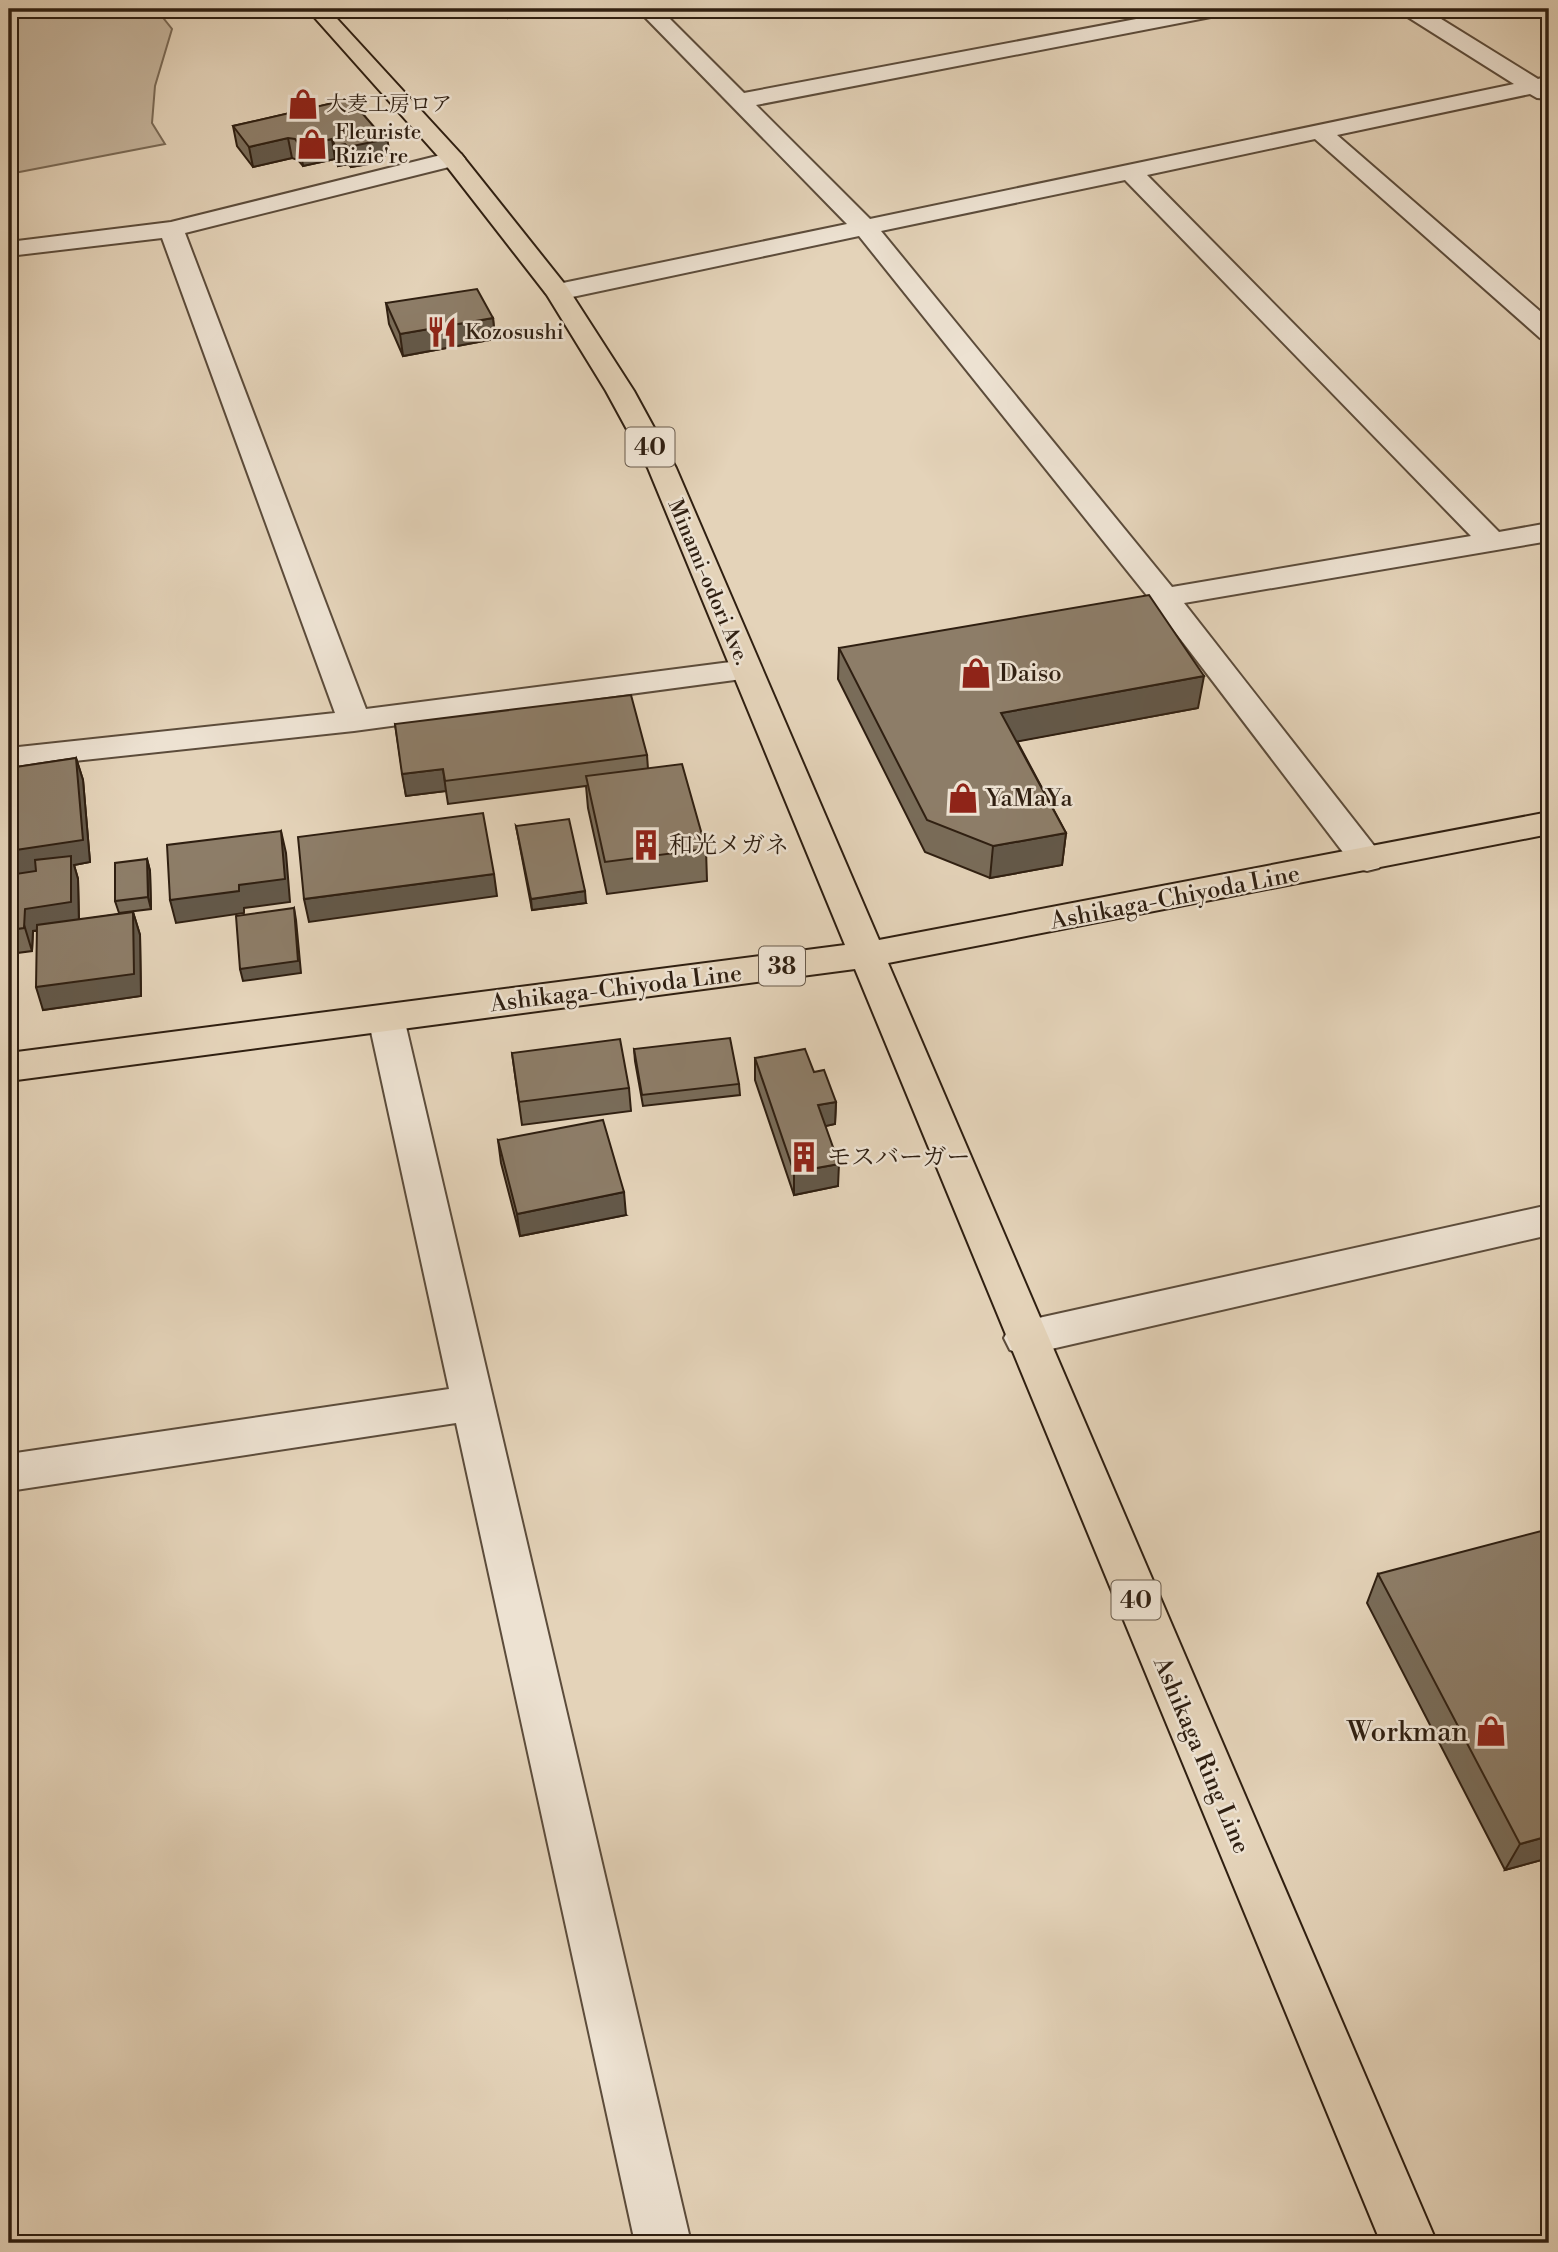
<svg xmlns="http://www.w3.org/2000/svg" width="1558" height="2252" font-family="'Libre Bodoni','Noto Serif JP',serif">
<rect width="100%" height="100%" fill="#e4d3b9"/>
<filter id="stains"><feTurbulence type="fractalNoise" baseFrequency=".00286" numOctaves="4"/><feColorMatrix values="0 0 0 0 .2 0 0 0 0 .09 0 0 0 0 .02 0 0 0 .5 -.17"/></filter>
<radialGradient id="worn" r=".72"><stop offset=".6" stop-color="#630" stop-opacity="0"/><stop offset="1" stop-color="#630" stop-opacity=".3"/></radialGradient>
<path fill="#c5b49c" stroke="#7a6a56" stroke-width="2" d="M 9,9 L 156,9 L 172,29 L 155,86 L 152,123 L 165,144 L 9,174 Z"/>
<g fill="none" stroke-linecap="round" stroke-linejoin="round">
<defs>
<g id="street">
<path d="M 637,9 L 660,9 L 744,93 L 1189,9 L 1232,9 L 1229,14 L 1221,15 L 756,105 L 870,219 L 1514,84 L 1403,14 L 1401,9 L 1425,9 L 1538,79 L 1549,76 L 1549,99 L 1537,98 L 1530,94 L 1337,135 L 1549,319 L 1549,340 L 1540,338 L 1315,139 L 1147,175 L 1499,532 L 1549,523 L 1549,541 L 1184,603 L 1379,852 L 1384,860 L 1379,868 L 1367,871 L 1355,868 L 1153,603 L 859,236 L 558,300 L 549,297 L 545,292 L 549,287 L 558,284 L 847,224 ZM 1125,180 L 1471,536 L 1172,587 L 881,231 Z"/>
<path d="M 453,152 L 461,154 L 465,159 L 461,164 L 185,233 L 366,709 L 746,660 L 757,663 L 762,670 L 757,677 L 354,731 L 9,768 L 9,748 L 335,713 L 162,238 L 9,256 L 9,242 L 171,222 Z"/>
<path d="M 386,1005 L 399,1009 L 404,1018 L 691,2243 L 635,2243 L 456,1423 L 9,1491 L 9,1454 L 449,1389 L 368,1018 L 373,1009 Z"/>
<path d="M 1549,1205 L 1549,1235 L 1025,1355 L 1010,1350 L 1004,1338 L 1010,1326 L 1025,1321 Z"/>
</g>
<path id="primary" d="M 307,9 L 328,9 L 461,154 L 567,287 L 634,391 L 676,468 L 879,940 L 1549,812 L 1549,834 L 888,963 L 1437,2243 L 1381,2243 L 855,969 L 9,1081 L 9,1053 L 845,945 L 648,468 L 606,391 L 547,295 L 445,164 Z"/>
</defs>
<use href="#street" stroke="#5c4c3b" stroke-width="4"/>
<use href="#primary" stroke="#2f1f11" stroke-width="4"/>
<use href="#street" fill="#ede2d2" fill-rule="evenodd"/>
<use href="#primary" fill="#e4d3b9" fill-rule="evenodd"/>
</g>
<g fill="#796c59" stroke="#2f1f11" stroke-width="2">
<path d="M 500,9 L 555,9 L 508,18 Z"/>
<path d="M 350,99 L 389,150 L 380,162 L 351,167 L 348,164 L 338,166 L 335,159 L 303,166 L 298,160 L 292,158 L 253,167 L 237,146 L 233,126 Z"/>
<path d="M 386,303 L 493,318 L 495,339 L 403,356 L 389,324 Z"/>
<path d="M 839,648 L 1198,708 L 1017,741 L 1066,833 L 1062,865 L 990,878 L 925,852 L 838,679 Z"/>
<path d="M 395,724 L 647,755 L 648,769 L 706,849 L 707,881 L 607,894 L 588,808 L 586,786 L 448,804 L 446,791 L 406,796 Z"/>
<path d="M 76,758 L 83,780 L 90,862 L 74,865 L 78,879 L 79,920 L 133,912 L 140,935 L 141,996 L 43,1010 L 37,931 L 33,931 L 32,951 L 9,954 L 9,768 Z"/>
<path d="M 516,826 L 586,903 L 532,910 Z"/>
<path d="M 147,859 L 150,871 L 151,909 L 119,913 L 115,901 Z"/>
<path d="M 634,1049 L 739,1084 L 740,1095 L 643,1106 L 635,1061 Z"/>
<path d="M 512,1053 L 629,1088 L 631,1111 L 522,1125 Z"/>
<path d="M 755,1058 L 814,1072 L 836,1102 L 835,1124 L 825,1126 L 838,1186 L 794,1195 L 755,1080 Z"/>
<path d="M 498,1140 L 626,1215 L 520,1236 L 501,1163 Z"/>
<path d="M 1378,1574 L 1549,1858 L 1505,1870 L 1367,1603 Z"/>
</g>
<g fill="#635849" stroke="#2f1f11" stroke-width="2">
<path d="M 507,9 L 555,9 L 508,18 Z"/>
<path d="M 386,130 L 389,150 L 380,162 L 351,167 L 348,147 Z"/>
<path d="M 288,138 L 292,158 L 253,167 L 249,147 Z"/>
<path d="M 332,139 L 335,159 L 303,166 L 300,146 Z"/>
<path d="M 345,144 L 348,164 L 338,166 L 335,146 Z"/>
<path d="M 493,318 L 495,339 L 403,356 L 400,334 Z"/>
<path d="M 1204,676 L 1198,708 L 998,745 L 1001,713 Z"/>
<path d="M 76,758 L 83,780 L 90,862 L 74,865 L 78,879 L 79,925 L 33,931 L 32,951 L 9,875 L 9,851 Z"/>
<path d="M 443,769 L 446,791 L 406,796 L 402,774 Z"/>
<path d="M 281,831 L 286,853 L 290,902 L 244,908 L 244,913 L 176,923 L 170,900 L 239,885 Z"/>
<path d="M 1066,833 L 1062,865 L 990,878 L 993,846 Z"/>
<path d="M 147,859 L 150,871 L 151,909 L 148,897 Z"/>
<path d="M 494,874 L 497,896 L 309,922 L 304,899 Z"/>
<path d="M 585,891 L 586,903 L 532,910 L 531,899 Z"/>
<path d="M 294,908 L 296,920 L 301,973 L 243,981 L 240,969 Z"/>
<path d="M 133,912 L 140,935 L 141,996 L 43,1010 L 36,987 Z"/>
<path d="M 836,1102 L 835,1124 L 817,1128 L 818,1105 Z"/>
<path d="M 839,1164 L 838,1186 L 794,1195 L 794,1172 Z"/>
<path d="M 624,1192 L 626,1215 L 520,1236 L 517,1214 Z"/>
<path d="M 1549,1836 L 1549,1858 L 1505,1870 L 1520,1844 Z"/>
</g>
<g fill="#8d7d68" stroke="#2f1f11" stroke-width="2">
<path d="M 350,99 L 375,128 L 386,130 L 377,141 L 348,147 L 345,144 L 335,146 L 332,139 L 300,146 L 295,139 L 288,138 L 249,147 L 233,126 Z"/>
<path d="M 477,289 L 493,318 L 400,334 L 386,303 Z"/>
<path d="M 1149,595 L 1204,676 L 1001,713 L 1066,833 L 993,846 L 927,820 L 839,648 Z"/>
<path d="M 631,695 L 647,755 L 445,781 L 443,769 L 402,774 L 395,724 Z"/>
<path d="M 76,758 L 83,840 L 9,851 L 9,768 Z"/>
<path d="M 682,764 L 706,849 L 605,862 L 586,776 Z"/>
<path d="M 483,813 L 494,874 L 304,899 L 298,837 Z"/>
<path d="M 569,819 L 585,891 L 531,899 L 516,826 Z"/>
<path d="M 281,831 L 285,879 L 239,885 L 239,891 L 170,900 L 167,845 Z"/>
<path d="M 71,856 L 71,902 L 25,909 L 24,928 L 9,930 L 9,875 L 36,871 L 35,860 Z"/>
<path d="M 147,859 L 148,897 L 115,901 L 115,863 Z"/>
<path d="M 294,908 L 298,961 L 240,969 L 236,916 Z"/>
<path d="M 133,912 L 134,974 L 36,987 L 37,925 Z"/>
<path d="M 730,1038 L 739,1084 L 642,1095 L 634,1049 Z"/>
<path d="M 620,1039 L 629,1088 L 519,1102 L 512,1053 Z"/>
<path d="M 805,1049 L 814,1072 L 824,1070 L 836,1102 L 818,1105 L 839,1164 L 794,1172 L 755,1058 Z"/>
<path d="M 603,1120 L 624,1192 L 517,1214 L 498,1140 Z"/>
<path d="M 1549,1529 L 1549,1836 L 1520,1844 L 1378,1574 Z"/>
</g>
<defs>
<symbol id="shop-bare" viewBox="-9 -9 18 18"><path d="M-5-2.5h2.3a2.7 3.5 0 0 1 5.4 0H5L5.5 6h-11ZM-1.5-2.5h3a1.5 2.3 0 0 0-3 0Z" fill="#8f2418" stroke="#ede2d2" stroke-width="2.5" paint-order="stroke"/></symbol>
<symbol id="restaurant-bare" viewBox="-9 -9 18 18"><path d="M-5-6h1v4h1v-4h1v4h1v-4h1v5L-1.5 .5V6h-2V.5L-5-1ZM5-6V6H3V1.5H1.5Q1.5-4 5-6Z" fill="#8f2418" stroke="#ede2d2" stroke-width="2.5" paint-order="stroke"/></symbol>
<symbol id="building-bare" viewBox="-9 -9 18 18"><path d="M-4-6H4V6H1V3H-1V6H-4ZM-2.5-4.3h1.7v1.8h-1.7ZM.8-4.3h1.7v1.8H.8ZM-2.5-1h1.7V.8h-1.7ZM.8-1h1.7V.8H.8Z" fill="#8f2418" stroke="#ede2d2" stroke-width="2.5" paint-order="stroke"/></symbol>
</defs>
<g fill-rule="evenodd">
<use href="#shop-bare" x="281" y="82" width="44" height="44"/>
<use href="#shop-bare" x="290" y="122" width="44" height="44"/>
<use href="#restaurant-bare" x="420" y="310" width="44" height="44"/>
<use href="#shop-bare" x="954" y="651" width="44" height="44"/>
<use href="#shop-bare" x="941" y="776" width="44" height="44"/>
<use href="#building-bare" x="624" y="823" width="44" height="44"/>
<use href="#building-bare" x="782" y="1135" width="44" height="44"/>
<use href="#shop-bare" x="1469" y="1709" width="44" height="44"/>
</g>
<g text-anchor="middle" stroke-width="5" stroke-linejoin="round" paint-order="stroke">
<g font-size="21" fill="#2f1f11" stroke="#ede2d2" text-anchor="start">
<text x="326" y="111">大麦工房ロア</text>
<text x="335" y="139">Fleuriste<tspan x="335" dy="24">Rizie're</tspan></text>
<text x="465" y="339">Kozosushi</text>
</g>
<g font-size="21" fill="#2f1f11" stroke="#ede2d2">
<text transform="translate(709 582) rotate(67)" y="7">Minami-odori Ave.</text>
</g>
<g fill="#ede2d2" stroke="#685a4b" stroke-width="2">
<rect x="625.5" y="427.5" width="49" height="39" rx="5"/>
<rect x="759" y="946.5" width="46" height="39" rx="5"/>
<rect x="1111.5" y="1580.5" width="49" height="39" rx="5"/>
</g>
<g font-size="23" font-weight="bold" fill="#2f1f11">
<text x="650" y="455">40</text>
<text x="782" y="974">38</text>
<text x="1136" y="1608">40</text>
</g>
<g font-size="24" fill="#2f1f11" stroke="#ede2d2" text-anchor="start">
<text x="999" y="681">Daiso</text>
<text x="986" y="806">YaMaYa</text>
<text x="669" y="853">和光メガネ</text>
<text x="827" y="1165">モスバーガー</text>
</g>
<g font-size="24" fill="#2f1f11" stroke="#ede2d2">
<text transform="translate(1175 897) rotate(-11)" y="8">Ashikaga-Chiyoda Line</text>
<text transform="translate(616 988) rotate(-7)" y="8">Ashikaga-Chiyoda Line</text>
<text transform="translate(1202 1755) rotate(67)" y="8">Ashikaga Ring Line</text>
</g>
<g font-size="28" fill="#2f1f11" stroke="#ede2d2" text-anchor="end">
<text x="1468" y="1741">Workman</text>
</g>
</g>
<rect width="1558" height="2252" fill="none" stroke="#e4d3b9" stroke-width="35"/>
<rect x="10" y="10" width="1537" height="2231" fill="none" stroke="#2f1f11" stroke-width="3.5"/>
<rect x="18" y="18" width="1523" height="2217" fill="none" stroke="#2f1f11" stroke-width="2"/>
<rect width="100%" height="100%" filter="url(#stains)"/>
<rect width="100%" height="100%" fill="url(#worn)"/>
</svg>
